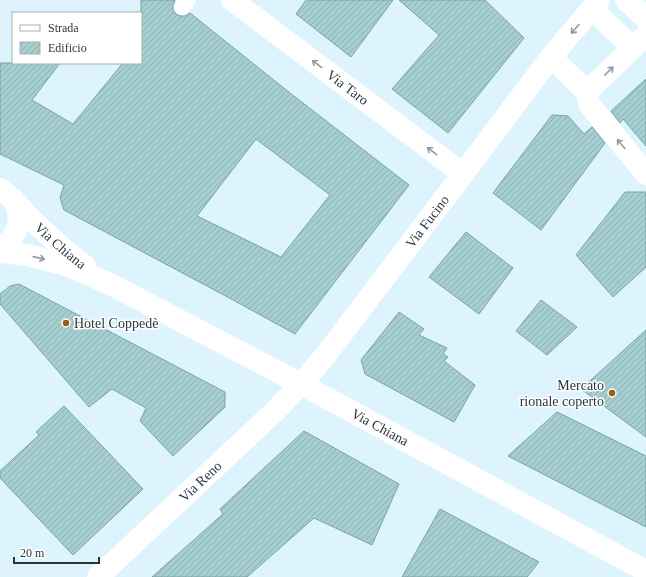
<svg xmlns="http://www.w3.org/2000/svg" width="646" height="577" font-family="'Times New Roman',serif">
<defs>
<pattern id="building-hatch" width="6" height="6" patternUnits="userSpaceOnUse"><rect width="6" height="6" fill="#a5cfcf"/><path d="M-1 1l2-2M0 6l6-6M5 7l2-2" fill="none" stroke="#8eb2b3"/></pattern>
</defs>
<rect width="100%" height="100%" fill="#ddf3fd"/>
<g fill="url(#building-hatch)" stroke="#7ba4a3" fill-rule="evenodd">
<path d="M 141,0 L 174,0 L 175,1 L 173,5 L 173,10 L 176,14 L 180,16 L 185,16 L 190,13 L 290,93 L 409,185 L 295,334 L 235,301 L 64,210 L 60,198 L 64,185 L 0,154 L 0,63 L 60,63 L 32,100 L 73,124 L 123,63 L 141,63 ZM 256,139 L 330,195 L 281,257 L 197,216 Z"/>
<path d="M 306,0 L 393,0 L 351,57 L 296,14 Z"/>
<path d="M 399,0 L 485,0 L 524,38 L 448,133 L 392,89 L 439,35 Z"/>
<path d="M 646,79 L 646,146 L 623,119 L 620,123 L 611,111 Z"/>
<path d="M 552,115 L 568,116 L 584,134 L 592,127 L 605,143 L 541,230 L 493,193 Z"/>
<path d="M 625,192 L 646,192 L 646,267 L 613,297 L 576,255 Z"/>
<path d="M 466,232 L 513,268 L 479,314 L 429,277 Z"/>
<path d="M 19,284 L 225,392 L 225,407 L 173,456 L 140,421 L 146,408 L 112,389 L 89,407 L 0,304 L 0,294 L 10,286 Z"/>
<path d="M 541,300 L 577,327 L 547,355 L 516,331 Z"/>
<path d="M 399,312 L 424,329 L 419,335 L 447,348 L 443,354 L 448,357 L 444,361 L 475,385 L 454,422 L 365,374 L 361,360 Z"/>
<path d="M 646,330 L 646,437 L 581,389 Z"/>
<path d="M 64,406 L 143,489 L 73,555 L 0,478 L 0,471 L 39,435 L 36,432 Z"/>
<path d="M 557,412 L 646,456 L 646,527 L 508,456 Z"/>
<path d="M 304,431 L 399,484 L 372,545 L 314,518 L 247,577 L 152,577 L 223,514 L 220,509 Z"/>
<path d="M 440,509 L 539,562 L 527,577 L 402,577 Z"/>
</g>
<g fill="none" stroke-linecap="round" stroke-linejoin="round">
<path stroke="#fff" stroke-width="16" d="M 182,7 L 188,0"/>
<g stroke="#fff" stroke-width="22">
<path id="s1" d="M 232,0 L 463,174"/>
<path d="M 626,0 L 646,18"/>
<path d="M 592,9 L 633,48"/>
<path d="M 551,57 L 587,92 L 646,35"/>
<path d="M 587,92 L 589,104 L 646,174"/>
<path id="s2" d="M 98,577 L 274,412 L 301,384 L 325,356 L 463,174 L 551,57 L 599,0"/>
</g>
<g stroke="#fff" stroke-width="22">
<path id="s3" d="M 0,189 C 13,198 22,210 33,221 C 50,237 67,253 85,266"/>
<path d="M 0,248 C 18,237 24,220 14,200"/>
<path id="s4" d="M 0,252 L 27,255 L 59,263 L 76,269 L 112,285 L 301,384 L 646,571"/>
</g>
</g>
<defs><path id="oneway-shaft" d="M-6 0H5M1.5-3L5.5 0L1.5 3" fill="none" stroke-width="1.6" stroke-linecap="round" stroke-linejoin="round"/></defs>
<g stroke="#949b9e">
<use href="#oneway-shaft" transform="translate(575 29) rotate(131)"/>
<use href="#oneway-shaft" transform="translate(317 64) rotate(-143)"/>
<use href="#oneway-shaft" transform="translate(609 71) rotate(-44)"/>
<use href="#oneway-shaft" transform="translate(621 144) rotate(-130)"/>
<use href="#oneway-shaft" transform="translate(432 151) rotate(-143)"/>
<use href="#oneway-shaft" transform="translate(39 258) rotate(13)"/>
</g>
<g fill="#97601a" stroke="#fff" stroke-width="1.5">
<circle cx="66" cy="323" r="4"/>
<circle cx="612" cy="393" r="4"/>
</g>
<g text-anchor="middle" stroke-width="3" stroke-linejoin="round" paint-order="stroke">
<g font-size="14" fill="#29373d" stroke="#fff">
<text dy="5" stroke="none"><textPath href="#s1" startOffset="145">Via Taro</textPath></text>
<text dy="5" stroke="none"><textPath href="#s2" startOffset="486">Via Fucino</textPath></text>
<text dy="5" stroke="none"><textPath href="#s3" startOffset="83">Via Chiana</textPath></text>
<text dy="5" stroke="none"><textPath href="#s4" startOffset="421">Via Chiana</textPath></text>
<text dy="5" stroke="none"><textPath href="#s2" startOffset="140">Via Reno</textPath></text>
</g>
<g font-size="14" fill="#29373d" stroke="#fff" text-anchor="start">
<text x="74" y="328">Hotel Coppedè</text>
<text x="604" y="390" text-anchor="end">Mercato<tspan x="604" dy="16">rionale coperto</tspan></text>
</g>
</g>
<rect x="12" y="12" width="130" height="52" fill="#ffffff" stroke="#a9afb1"/>
<rect x="20" y="25" width="20" height="6" fill="#ffffff" stroke="#a9afb1"/>
<text x="48" y="32" font-size="12" fill="#29373d">Strada</text>
<rect x="20" y="42" width="20" height="12" fill="url(#building-hatch)" stroke="#a9afb1"/>
<text x="48" y="52" font-size="12" fill="#29373d">Edificio</text>
<path d="M14 557v6h85v-6" fill="none" stroke="#29373d" stroke-width="2"/>
<text x="20" y="557" font-size="12" fill="#29373d" stroke="#ffffff" stroke-width="3" paint-order="stroke">20 m</text>
</svg>
